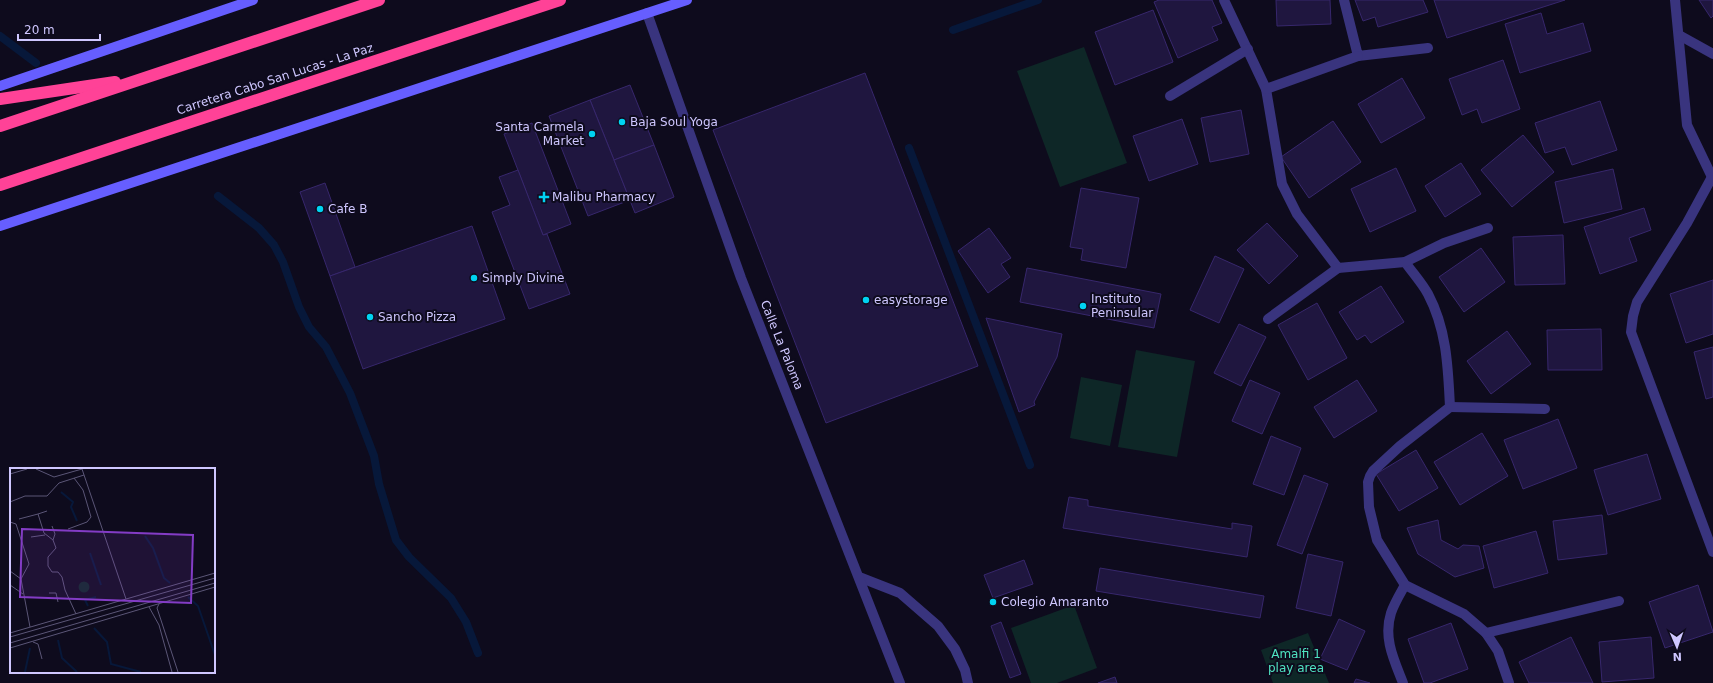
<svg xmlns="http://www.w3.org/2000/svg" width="1713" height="683" font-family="'DejaVu Sans',sans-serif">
<rect width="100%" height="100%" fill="#0e0b1d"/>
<g fill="#0e2727">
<path d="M 1084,47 L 1127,163 L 1060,187 L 1017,71 Z"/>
<path d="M 1136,350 L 1195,361 L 1177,457 L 1118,447 Z"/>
<path d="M 1081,377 L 1122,385 L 1110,446 L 1070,438 Z"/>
<path d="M 1074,605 L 1097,668 L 1057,683 L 1031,683 L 1011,628 Z"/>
<path d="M 1308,633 L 1329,683 L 1273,683 L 1261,650 Z"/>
</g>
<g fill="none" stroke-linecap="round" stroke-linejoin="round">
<g stroke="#07183a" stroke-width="8">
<path d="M 953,30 L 1038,0"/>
<path d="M 0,36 L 36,63"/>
<path d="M 909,148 L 1030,465"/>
<path d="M 218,196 L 259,228 L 274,245 L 283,262 L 299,307 L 309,327 L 326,347 L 350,393 L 374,456 L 379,484 L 396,540 L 409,557 L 451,598 L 466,622 L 478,653"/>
</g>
</g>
<g fill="#1f163f" stroke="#37276c">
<path d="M 1159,0 L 1212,0 L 1222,23 L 1212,27 L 1218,40 L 1178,58 L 1154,2 Z"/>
<path d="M 1276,0 L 1330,0 L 1331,24 L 1277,26 Z"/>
<path d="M 1355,0 L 1423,0 L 1428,12 L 1378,27 L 1375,17 L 1363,21 Z"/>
<path d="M 1434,0 L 1565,0 L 1447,38 Z"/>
<path d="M 1699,0 L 1713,0 L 1713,16 L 1711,18 Z"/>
<path d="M 1153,10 L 1173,62 L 1115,85 L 1095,32 Z"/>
<path d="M 1541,13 L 1547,34 L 1583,23 L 1591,51 L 1520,73 L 1505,24 Z"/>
<path d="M 1503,60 L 1520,109 L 1482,123 L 1477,109 L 1462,115 L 1449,79 Z"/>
<path d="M 865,73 L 978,366 L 826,423 L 713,130 Z"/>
<path d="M 1402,78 L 1425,118 L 1381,143 L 1358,104 Z"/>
<path d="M 630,85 L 654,145 L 614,160 L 590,100 Z"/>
<path d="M 590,100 L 630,200 L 588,216 L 549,116 Z"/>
<path d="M 1600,101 L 1617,150 L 1572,165 L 1565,147 L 1545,153 L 1535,123 Z"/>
<path d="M 1241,110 L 1249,154 L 1210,162 L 1201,118 Z"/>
<path d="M 1182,119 L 1198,164 L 1149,181 L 1133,136 Z"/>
<path d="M 1333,121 L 1361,162 L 1309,198 L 1281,157 Z"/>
<path d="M 532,123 L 571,224 L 543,235 L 504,134 Z"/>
<path d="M 1523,135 L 1554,172 L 1512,207 L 1481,170 Z"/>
<path d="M 654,145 L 674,197 L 635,213 L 614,160 Z"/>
<path d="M 1461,163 L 1481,194 L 1445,217 L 1425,186 Z"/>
<path d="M 1396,168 L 1416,211 L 1370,232 L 1351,189 Z"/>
<path d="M 1613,169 L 1622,209 L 1564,223 L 1555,182 Z"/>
<path d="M 518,170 L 543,235 L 547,234 L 570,294 L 529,309 L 492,212 L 510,205 L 499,177 Z"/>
<path d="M 325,183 L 355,267 L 330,276 L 300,192 Z"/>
<path d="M 1081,188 L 1139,198 L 1126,268 L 1081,260 L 1083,249 L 1070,247 Z"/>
<path d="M 1644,208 L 1651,230 L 1629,238 L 1637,261 L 1600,274 L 1584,227 Z"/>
<path d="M 1267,223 L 1298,256 L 1269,284 L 1237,250 Z"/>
<path d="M 472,226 L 505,319 L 363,369 L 330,276 Z"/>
<path d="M 989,228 L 1011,258 L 1001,264 L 1010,277 L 988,293 L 958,251 Z"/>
<path d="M 1563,235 L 1565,284 L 1515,285 L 1513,237 Z"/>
<path d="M 1481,248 L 1505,282 L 1464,312 L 1439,277 Z"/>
<path d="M 1215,256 L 1244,269 L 1219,323 L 1190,310 Z"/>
<path d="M 1027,268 L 1161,294 L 1154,328 L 1020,302 Z"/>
<path d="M 1713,280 L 1713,334 L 1686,343 L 1670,294 Z"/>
<path d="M 1381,286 L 1404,322 L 1371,343 L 1365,335 L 1357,340 L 1339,312 Z"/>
<path d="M 1317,303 L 1347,358 L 1308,380 L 1278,325 Z"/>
<path d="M 986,318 L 1062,334 L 1057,357 L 1034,402 L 1035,405 L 1019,412 Z"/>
<path d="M 1239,324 L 1266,337 L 1241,386 L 1214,373 Z"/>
<path d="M 1601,329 L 1602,370 L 1548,370 L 1547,330 Z"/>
<path d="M 1507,331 L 1531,364 L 1491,394 L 1467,361 Z"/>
<path d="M 1713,347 L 1713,397 L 1706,399 L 1694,352 Z"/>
<path d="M 1250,380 L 1280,393 L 1262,434 L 1232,421 Z"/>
<path d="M 1357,380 L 1377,411 L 1334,438 L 1314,407 Z"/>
<path d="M 1558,419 L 1577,468 L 1523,489 L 1504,440 Z"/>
<path d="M 1482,433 L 1508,476 L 1460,505 L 1434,462 Z"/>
<path d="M 1271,436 L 1301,448 L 1284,495 L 1253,484 Z"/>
<path d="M 1416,450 L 1438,488 L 1399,511 L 1376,474 Z"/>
<path d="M 1647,454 L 1661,499 L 1608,515 L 1594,470 Z"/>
<path d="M 1304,475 L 1328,484 L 1302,554 L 1277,545 Z"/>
<path d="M 1069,497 L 1088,500 L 1088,506 L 1232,529 L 1232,523 L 1252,526 L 1247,557 L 1063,528 Z"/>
<path d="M 1602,515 L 1607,554 L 1558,560 L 1553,521 Z"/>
<path d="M 1438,520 L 1441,540 L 1458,549 L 1463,545 L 1479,546 L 1484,568 L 1455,577 L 1418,554 L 1407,528 Z"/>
<path d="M 1536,531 L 1548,573 L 1494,588 L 1483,546 Z"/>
<path d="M 1308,554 L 1343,562 L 1331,616 L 1296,608 Z"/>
<path d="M 1024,560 L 1033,584 L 993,598 L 984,575 Z"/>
<path d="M 1100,568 L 1264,596 L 1260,618 L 1096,591 Z"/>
<path d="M 1698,585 L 1713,632 L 1665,648 L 1649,602 Z"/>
<path d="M 1339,619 L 1365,631 L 1347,670 L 1320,659 Z"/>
<path d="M 1001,622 L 1021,674 L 1010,678 L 991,626 Z"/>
<path d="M 1451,623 L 1468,669 L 1430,683 L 1424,683 L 1408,639 Z"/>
<path d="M 1571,637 L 1593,683 L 1529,683 L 1519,662 Z"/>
<path d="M 1651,637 L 1654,678 L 1602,682 L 1599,642 Z"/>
<path d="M 1115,677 L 1117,683 L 1098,683 Z"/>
<path d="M 1356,679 L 1370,683 L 1354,683 Z"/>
</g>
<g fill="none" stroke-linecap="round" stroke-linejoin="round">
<path stroke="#39347e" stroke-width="10" d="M 859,577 L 900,593 L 938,626 L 955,649 L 965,670 L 968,683"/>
<g stroke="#39347e" stroke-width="10">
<path d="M 1224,0 L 1266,89 L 1282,184 L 1297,214 L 1338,268 L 1405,262 C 1412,272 1422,283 1428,294 C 1447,330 1448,368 1450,407 L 1400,446 L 1373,471 L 1370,476 L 1368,482 L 1369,507 L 1377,540 L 1405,585 L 1464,614 L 1486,633 L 1498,651 L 1509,683"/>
<path d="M 1344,0 L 1358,56 L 1428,48"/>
<path d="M 1675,0 L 1687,125 L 1712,177"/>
<path d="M 647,13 L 741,278 L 900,683"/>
<path d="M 1679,35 L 1713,54"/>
<path d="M 1266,89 L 1358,56"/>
<path d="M 1170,96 L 1248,49"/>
<path d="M 1713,178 L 1712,177 L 1687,223 L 1637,302 L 1633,316 L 1631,332 L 1713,552"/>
<path d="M 1405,262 L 1444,243 L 1488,228"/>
<path d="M 1268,319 L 1338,268"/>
<path d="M 1450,407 L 1545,409"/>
<path d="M 1486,633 L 1619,601"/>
<path d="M 1403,683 C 1394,660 1383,638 1391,613 C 1394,604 1400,594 1405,585"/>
</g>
<g stroke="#665eff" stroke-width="10">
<path d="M 0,86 L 253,0"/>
<path d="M 0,226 L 687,0"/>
</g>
<g stroke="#ff4297" stroke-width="12">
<path d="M 0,99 L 115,82"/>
<path d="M 0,126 L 379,0"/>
<path d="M 0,185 L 560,0"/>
</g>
</g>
<g fill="#00d3f2" stroke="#0e0b1d" stroke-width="1.5">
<circle cx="622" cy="122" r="4"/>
<circle cx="592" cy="134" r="4"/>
<path d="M542 191h4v4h4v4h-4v4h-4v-4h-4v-4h4z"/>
<circle cx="320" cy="209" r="4"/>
<circle cx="474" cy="278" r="4"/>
<circle cx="866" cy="300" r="4"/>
<circle cx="1083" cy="306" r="4"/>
<circle cx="370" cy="317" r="4"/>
<circle cx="993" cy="602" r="4"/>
</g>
<g text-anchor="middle" stroke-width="4" stroke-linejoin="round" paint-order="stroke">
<g font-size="12" fill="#cfc7ff" stroke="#0e0b1d">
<text transform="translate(275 79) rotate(-18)" y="4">Carretera Cabo San Lucas - La Paz</text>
<text transform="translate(782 345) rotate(68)" y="4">Calle La Paloma</text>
</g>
<g font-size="12" fill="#cfc7ff" stroke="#0e0b1d" text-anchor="start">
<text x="630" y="126">Baja Soul Yoga</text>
<text x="584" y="131" text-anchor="end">Santa Carmela<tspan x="584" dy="14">Market</tspan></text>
<text x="552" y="201">Malibu Pharmacy</text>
<text x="328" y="213">Cafe B</text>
<text x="482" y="282">Simply Divine</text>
<text x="1091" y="303">Instituto<tspan x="1091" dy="14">Peninsular</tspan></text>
<text x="874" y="304">easystorage</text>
<text x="378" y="321">Sancho Pizza</text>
<text x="1001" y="606">Colegio Amaranto</text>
</g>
<g font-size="12" fill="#4fe3c2" stroke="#0e0b1d">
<text x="1296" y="658">Amalfi 1<tspan x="1296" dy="14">play area</tspan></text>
</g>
</g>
<g transform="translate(10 468)">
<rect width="205" height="205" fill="#0e0b1d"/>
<path d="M68.5 119a5.5 5.5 0 1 1 11 0a5.5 5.5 0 1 1-11 0Z" fill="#0e2727"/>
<path fill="none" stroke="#07183a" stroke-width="2" d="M 51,24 L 63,34 L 61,39 L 67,53M 135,68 L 143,80 L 154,110 L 160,115M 80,85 L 91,117M 178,129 L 188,138 L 205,187M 78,138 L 75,132 L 86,129M 84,160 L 97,174 L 101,196 L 131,204M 48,172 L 52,190 L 67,204M 15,204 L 20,180"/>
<path fill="none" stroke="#5b5677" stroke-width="1" d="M 26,1 L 44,9 L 72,1M 72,1 L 116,131M 0,6 L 17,1M 0,34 L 15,28 L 37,28 L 49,15 L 74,7M 37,43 L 28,46 L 34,65 L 43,72 L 46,80 L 38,89 L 38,98 L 42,104 L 48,104 L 52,109 L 55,122 L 66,146M 9,51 L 28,46M 0,54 L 6,56 L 19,96 L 11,111 L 0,103M 42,58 L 45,66 L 43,72M 58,61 L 77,54 L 81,49 L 73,22 L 64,10M 21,69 L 35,67M 11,111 L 20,159M 0,117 L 13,126M 39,125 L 46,125 L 48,134M 149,136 L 147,140 L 168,204M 139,139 L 149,157 L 162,204M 0,165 L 205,105M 0,169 L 205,110M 23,174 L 28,176 L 32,191M 0,175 L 205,115M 0,180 L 205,119"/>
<path fill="#833cc5" fill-opacity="0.15" stroke="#833cc5" stroke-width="2" d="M 12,61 L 183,67 L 181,135 L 10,129 Z"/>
<rect width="205" height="205" fill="none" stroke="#cfc7ff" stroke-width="2"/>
</g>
<g transform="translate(1677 647) rotate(178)" stroke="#0e0b1d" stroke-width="3" paint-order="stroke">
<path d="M0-3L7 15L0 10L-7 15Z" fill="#cfc7ff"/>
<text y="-6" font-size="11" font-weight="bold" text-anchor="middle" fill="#cfc7ff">N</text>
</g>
<path d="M18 34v6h82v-6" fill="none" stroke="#cfc7ff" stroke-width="2"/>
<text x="24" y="34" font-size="12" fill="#cfc7ff" stroke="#0e0b1d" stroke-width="3" paint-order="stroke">20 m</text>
</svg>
